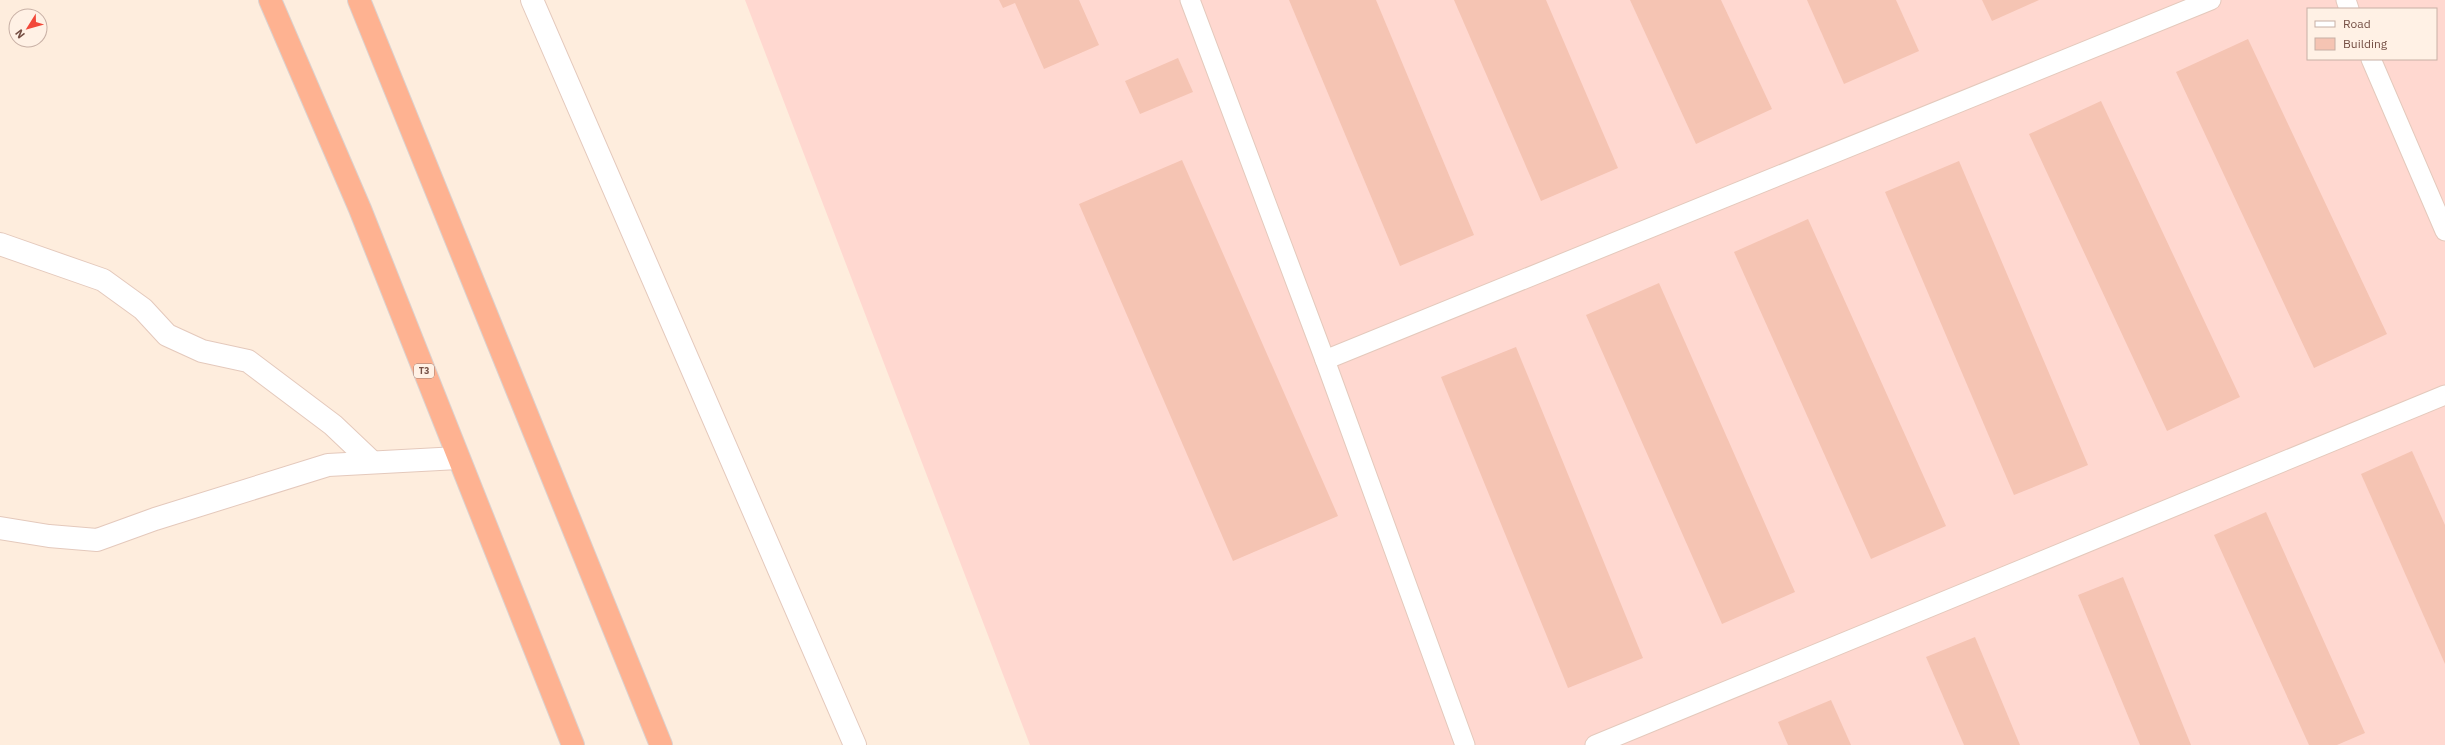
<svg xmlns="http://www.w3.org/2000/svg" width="2445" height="745" font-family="'IBM Plex Sans',sans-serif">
<rect width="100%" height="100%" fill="#feeddd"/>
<path fill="#ffd8d0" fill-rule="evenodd" d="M 745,0 L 2445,0 L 2445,745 L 1030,745 ZM 2308,9 L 2436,9 L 2436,59 L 2308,59 Z"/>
<g fill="#f5c4b3">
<path d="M 999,0 L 1079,0 L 1099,45 L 1044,69 L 1015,3 L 1003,8 Z"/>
<path d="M 1289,0 L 1376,0 L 1474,235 L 1400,266 Z"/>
<path d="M 1454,0 L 1546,0 L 1618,168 L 1541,201 Z"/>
<path d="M 1630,0 L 1721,0 L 1772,109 L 1696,144 Z"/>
<path d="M 1807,0 L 1896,0 L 1919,51 L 1844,84 Z"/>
<path d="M 1982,0 L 2039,0 L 1992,21 Z"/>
<path d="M 2248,39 L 2387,334 L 2314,368 L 2176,72 Z"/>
<path d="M 1178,58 L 1193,92 L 1140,114 L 1125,81 Z"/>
<path d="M 2101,101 L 2240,397 L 2167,431 L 2029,134 Z"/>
<path d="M 1182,160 L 1338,516 L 1233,561 L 1079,204 Z"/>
<path d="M 1959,161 L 2088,465 L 2014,495 L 1885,192 Z"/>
<path d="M 1808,219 L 1946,526 L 1871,559 L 1734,252 Z"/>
<path d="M 1659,283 L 1795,592 L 1722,624 L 1586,315 Z"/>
<path d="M 1516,347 L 1643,658 L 1568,688 L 1441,377 Z"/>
<path d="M 2412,451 L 2445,525 L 2445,664 L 2361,474 Z"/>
<path d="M 2266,512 L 2365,733 L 2337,745 L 2309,745 L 2214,535 Z"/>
<path d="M 2123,577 L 2191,745 L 2140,745 L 2078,595 Z"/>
<path d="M 1975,637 L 2020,745 L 1964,745 L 1926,657 Z"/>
<path d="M 1831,700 L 1851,745 L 1788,745 L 1778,722 Z"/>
</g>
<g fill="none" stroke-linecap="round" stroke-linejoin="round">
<defs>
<g id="service">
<path d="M 1190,0 L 1325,360 L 1465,745"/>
<path d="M 2346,0 L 2349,9"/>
<path d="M 2371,59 L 2445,231"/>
<path d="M 1325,360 L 2211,0"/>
<path d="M 1595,745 L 2445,395"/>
</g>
<g id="minor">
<path d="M 532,0 L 855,745"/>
<path d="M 0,244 L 103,280 L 143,309 L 167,335 L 202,351 L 248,361 L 333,425 L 372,462"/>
<path d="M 0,528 L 49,536 L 97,540 L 155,519 L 328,465 L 458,458"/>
</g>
<g id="trunk">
<path d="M 270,0 L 360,209 L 573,745"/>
<path d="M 359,0 L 661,745"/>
</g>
</defs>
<use href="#service" stroke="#e4c9bc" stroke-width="21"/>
<use href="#minor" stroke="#e4c9bc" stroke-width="24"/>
<use href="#trunk" stroke="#dbd1ce" stroke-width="24"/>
<use href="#service" stroke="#fff" stroke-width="19"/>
<use href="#minor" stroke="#fff" stroke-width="22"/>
<use href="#trunk" stroke="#feb291" stroke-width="22"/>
</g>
<g text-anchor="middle" stroke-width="4" stroke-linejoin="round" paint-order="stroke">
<rect fill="#fff1e5" stroke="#9e8074" stroke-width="1" x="414" y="364" width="20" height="14" rx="3"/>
<g font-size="9" font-weight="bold" fill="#754f44">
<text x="424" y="374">T3</text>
</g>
</g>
<rect x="2307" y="8" width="130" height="52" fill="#fff1e5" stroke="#c8b0a5"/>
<rect x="2315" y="21" width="20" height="6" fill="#ffffff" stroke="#c8b0a5"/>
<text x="2343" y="28" font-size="12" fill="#754f44">Road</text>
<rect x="2315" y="38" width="20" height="12" fill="#f5c4b3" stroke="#c8b0a5"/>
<text x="2343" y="48" font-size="12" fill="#754f44">Building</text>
<g transform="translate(28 28) rotate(233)"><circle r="19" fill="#fff1e5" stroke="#c8b0a5"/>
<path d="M0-3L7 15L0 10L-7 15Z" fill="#f24839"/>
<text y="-6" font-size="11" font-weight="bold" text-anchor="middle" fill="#754f44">N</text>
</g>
</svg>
